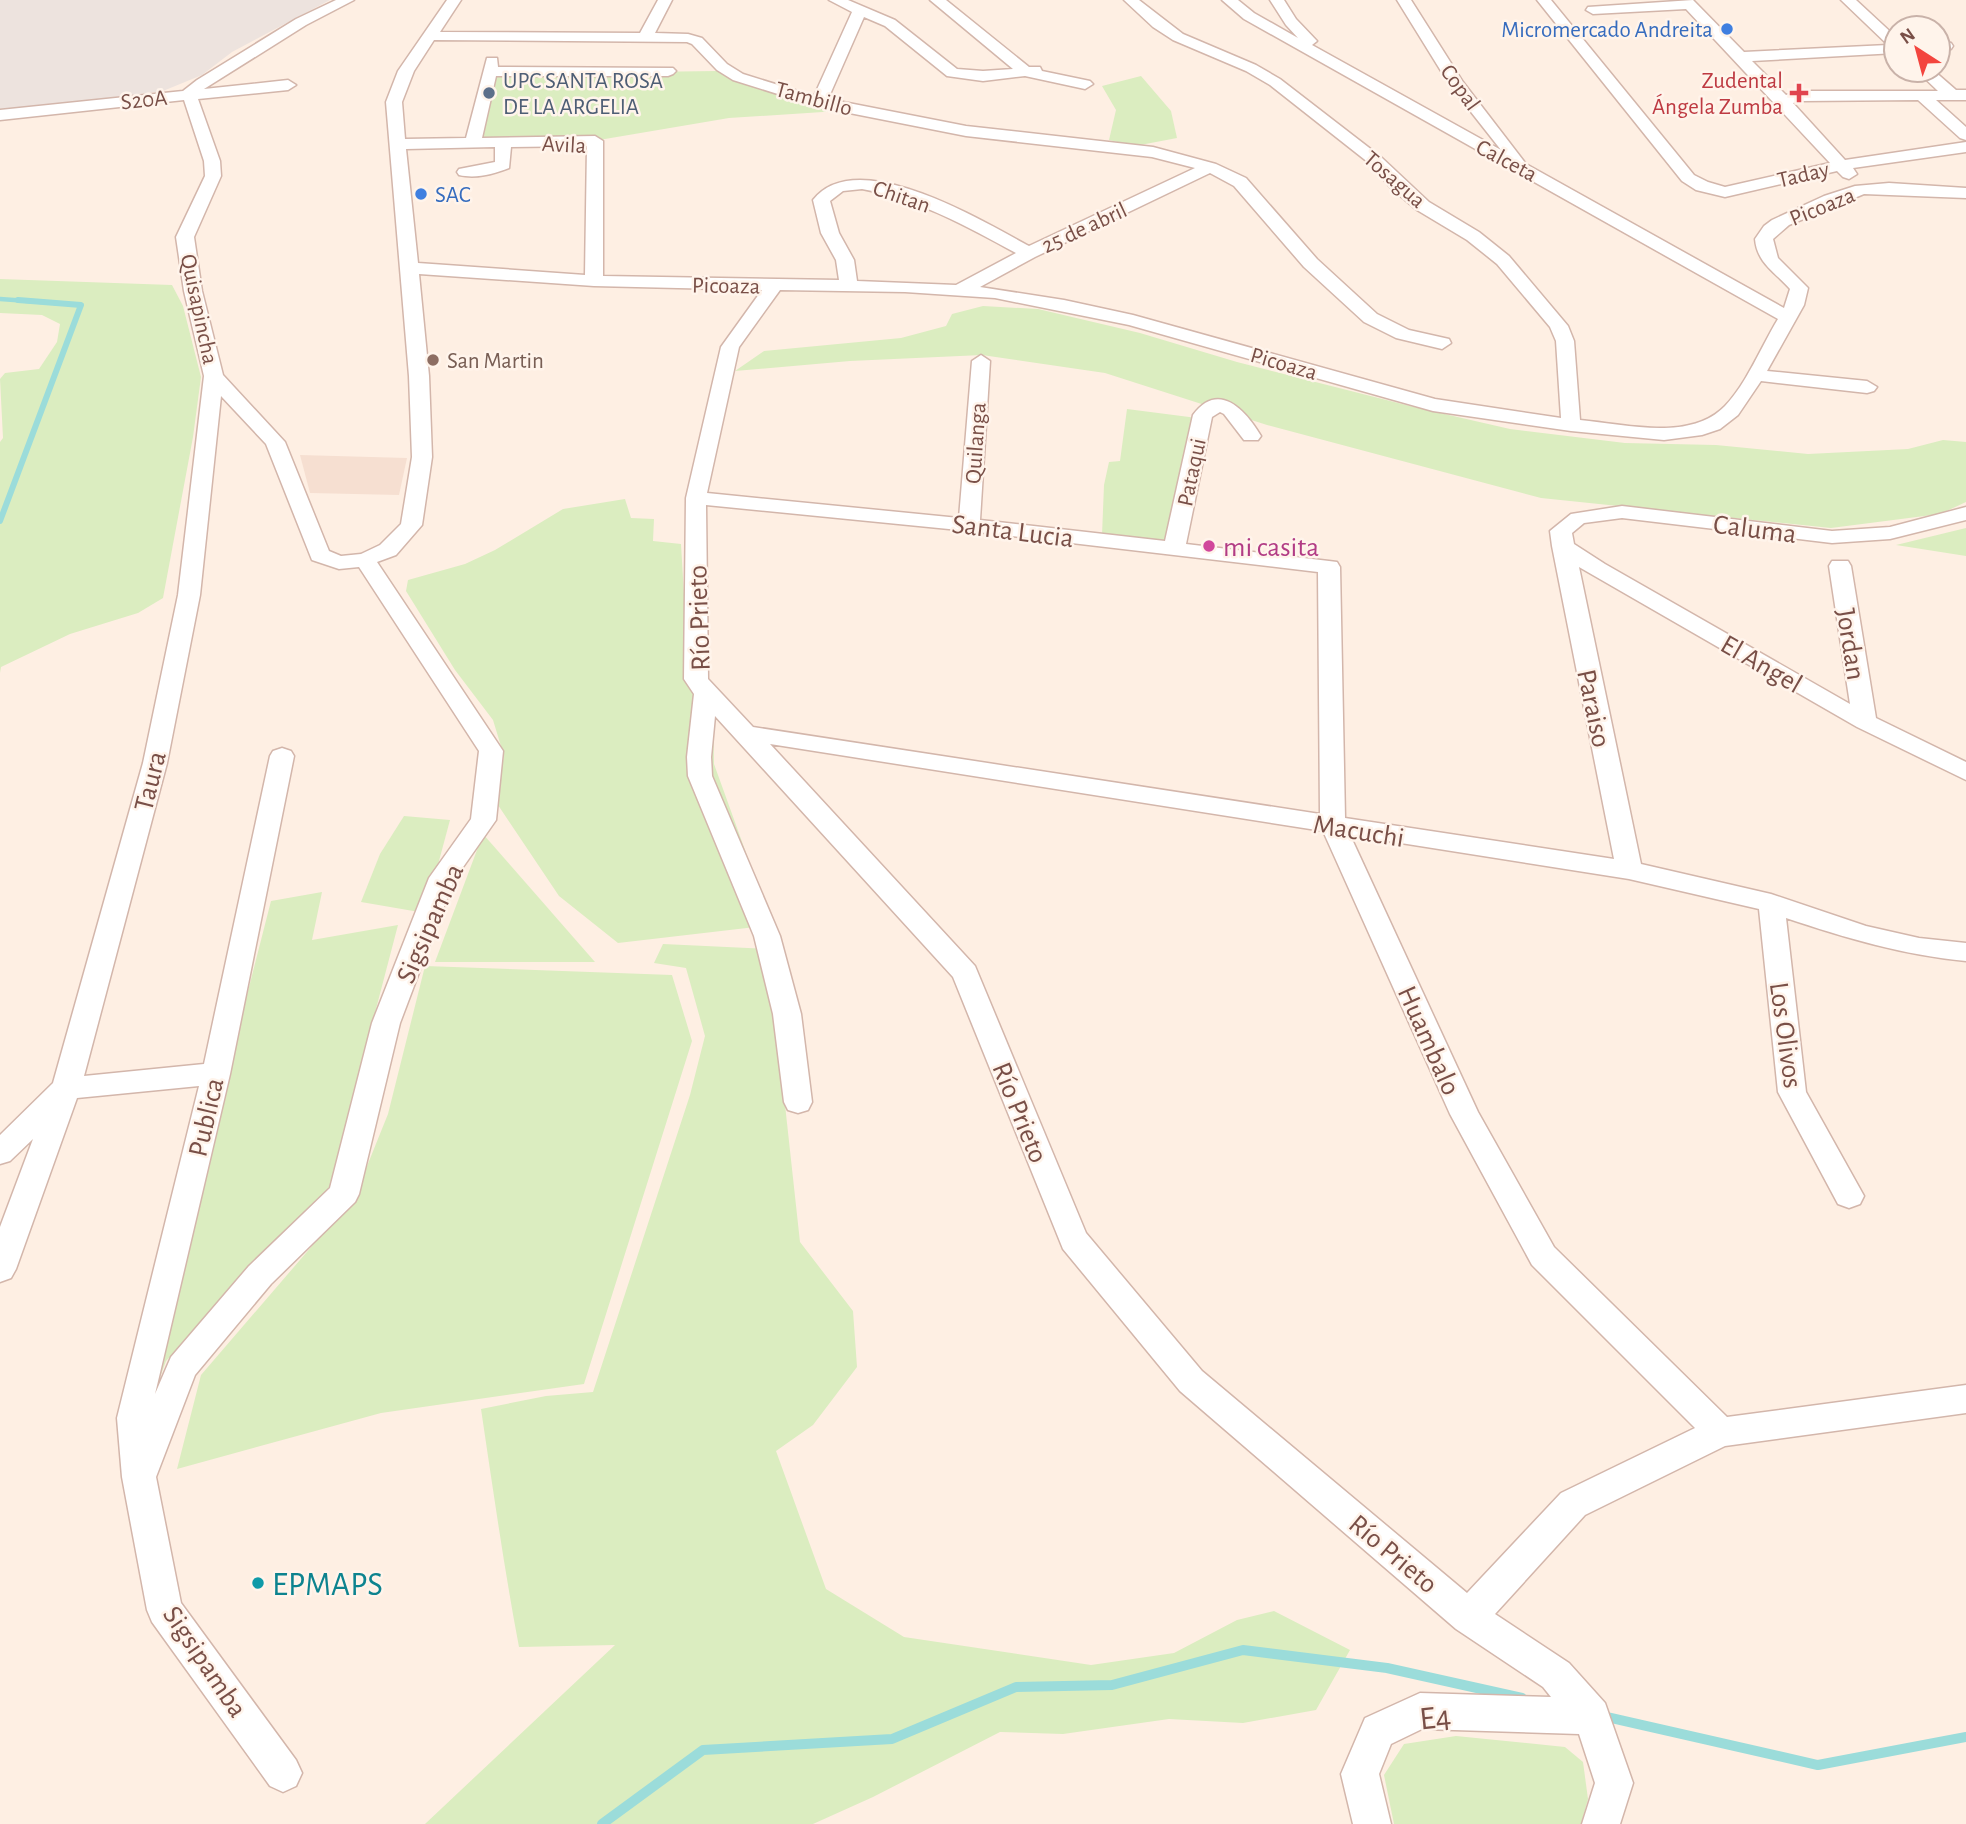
<svg xmlns="http://www.w3.org/2000/svg" width="1966" height="1824" font-family="'Alegreya Sans',sans-serif">
<rect width="100%" height="100%" fill="#feefe3"/>
<path fill="#f6dfd1" d="M 300,455 L 407,458 L 399,495 L 310,493 Z"/>
<path fill="#ede3de" d="M 0,0 L 330,0 L 232,52 L 202,75 L 163,91 L 0,111 Z"/>
<g fill="#dbedc0">
<path d="M 717,71 L 767,91 L 838,108 L 838,111 L 729,118 L 605,139 L 477,141 L 495,74 Z"/>
<path d="M 1141,76 L 1171,111 L 1177,138 L 1135,146 L 1109,140 L 1116,110 L 1102,86 Z"/>
<path d="M 0,279 L 172,285 L 183,306 L 201,377 L 193,437 L 163,598 L 138,613 L 70,634 L 1,667 L 0,673 L 0,442 L 3,438 L 0,379 L 5,373 L 39,369 L 57,342 L 60,324 L 42,315 L 0,313 Z"/>
<path d="M 983,306 L 1038,309 L 1140,333 L 1237,362 L 1414,407 L 1510,429 L 1625,443 L 1716,445 L 1808,454 L 1908,449 L 1943,440 L 1966,442 L 1966,502 L 1940,514 L 1831,528 L 1541,498 L 1267,425 L 1105,373 L 982,355 L 850,361 L 735,371 L 764,351 L 901,338 L 946,326 L 952,314 Z"/>
<path d="M 1127,409 L 1197,418 L 1170,544 L 1102,535 L 1104,485 L 1109,462 L 1120,461 Z"/>
<path d="M 625,499 L 631,518 L 654,519 L 653,541 L 681,544 L 689,680 L 713,709 L 714,764 L 772,925 L 618,943 L 559,896 L 496,802 L 504,756 L 493,720 L 455,670 L 406,591 L 408,580 L 465,564 L 495,550 L 563,509 Z"/>
<path d="M 1966,528 L 1966,556 L 1896,545 Z"/>
<path d="M 404,816 L 450,820 L 425,913 L 361,902 L 380,854 Z"/>
<path d="M 483,834 L 595,962 L 435,962 Z"/>
<path d="M 322,892 L 312,940 L 398,925 L 328,1192 L 166,1361 L 141,1429 L 159,1339 L 271,901 Z"/>
<path d="M 663,944 L 768,949 L 800,1242 L 853,1311 L 857,1367 L 813,1425 L 776,1451 L 826,1589 L 904,1637 L 1091,1665 L 1174,1653 L 1237,1620 L 1274,1611 L 1350,1650 L 1316,1710 L 1243,1723 L 1169,1719 L 1063,1734 L 1000,1732 L 873,1797 L 813,1824 L 425,1824 L 615,1645 L 519,1647 C 504,1568 493,1489 481,1409 L 546,1396 L 593,1392 L 690,1095 L 705,1036 L 686,968 L 654,963 Z"/>
<path d="M 425,966 L 672,975 L 692,1041 L 584,1384 L 381,1413 L 177,1469 L 201,1375 L 355,1196 L 388,1114 Z"/>
<path d="M 1456,1736 L 1565,1747 L 1583,1762 L 1588,1799 L 1581,1824 L 1394,1824 L 1384,1775 L 1404,1744 Z"/>
</g>
<g fill="none" stroke-linecap="round" stroke-linejoin="round">
<path stroke="#9bdcda" stroke-width="4.5" d="M 0,299 L 42,302"/>
<path stroke="#9bdcda" stroke-width="6" d="M 0,521 L 81,305 L 18,300"/>
<g stroke="#9bdcda" stroke-width="10">
<path d="M 1603,1716 L 1818,1765 L 1966,1737"/>
<path d="M 602,1824 L 703,1750 L 892,1739 L 1016,1687 L 1112,1685 L 1243,1650 L 1387,1668 L 1522,1698"/>
</g>
<defs>
<g id="minor">
<path d="M 336,0 L 354,0 L 306,25 L 204,89 L 288,80 L 296,85 L 288,90 L 198,99 L 220,161 L 221,176 L 194,237 L 202,291 L 223,375 L 285,442 L 329,551 L 341,556 L 361,554 L 380,545 L 401,524 L 412,457 L 409,376 L 386,102 L 398,71 L 447,0 L 461,0 L 440,32 L 640,33 L 658,0 L 672,0 L 655,33 L 688,34 L 702,38 L 727,64 L 743,74 L 814,96 L 852,12 L 829,0 L 848,0 L 895,20 L 957,69 L 983,71 L 1013,69 L 930,0 L 946,0 L 1029,67 L 1040,67 L 1042,71 L 1090,81 L 1093,84 L 1085,89 L 1025,76 L 983,81 L 947,76 L 885,26 L 864,17 L 828,99 L 966,126 L 1153,147 L 1216,164 L 1246,178 L 1317,259 L 1377,314 L 1409,330 L 1449,339 L 1451,343 L 1442,349 L 1396,338 L 1364,322 L 1304,267 L 1234,186 L 1210,173 L 1035,257 L 980,287 L 1064,300 L 1133,315 L 1435,399 L 1561,418 L 1556,341 L 1550,327 L 1497,264 L 1467,240 L 1417,210 L 1391,188 L 1369,163 L 1270,85 L 1246,71 L 1173,40 L 1153,27 L 1124,0 L 1139,0 L 1183,34 L 1256,65 L 1280,79 L 1381,157 L 1429,202 L 1479,232 L 1509,256 L 1568,326 L 1574,341 L 1580,420 C 1625,424 1690,442 1725,406 C 1747,383 1761,347 1778,319 L 1244,19 L 1222,0 L 1238,0 L 1254,13 L 1298,38 L 1286,25 L 1270,0 L 1284,0 L 1296,19 L 1317,41 L 1312,45 L 1501,150 L 1449,84 L 1397,0 L 1411,0 L 1463,82 L 1526,164 L 1784,308 L 1790,289 C 1775,272 1757,263 1755,239 L 1764,226 L 1772,220 L 1824,196 L 1855,186 L 1889,183 L 1966,188 L 1966,198 L 1864,194 L 1789,225 L 1773,239 L 1778,258 L 1808,288 L 1804,305 L 1767,371 L 1867,381 L 1877,387 L 1874,391 L 1867,393 L 1761,381 L 1738,415 L 1720,429 L 1702,435 L 1664,440 L 1571,431 L 1433,411 L 1129,325 L 995,298 L 905,292 L 780,290 L 739,347 L 707,493 L 959,518 L 972,361 L 981,355 L 990,361 L 980,520 L 1165,541 L 1193,415 C 1219,380 1246,411 1261,436 L 1258,440 L 1244,440 L 1224,414 L 1220,412 L 1212,417 L 1186,544 L 1329,561 L 1337,562 L 1340,567 L 1345,818 L 1614,859 L 1552,546 L 1550,531 L 1571,514 L 1622,506 L 1832,531 L 1890,527 L 1966,507 L 1966,520 L 1890,539 L 1832,543 L 1622,518 L 1584,523 L 1572,533 L 1574,544 L 1605,564 L 1850,704 L 1829,566 L 1832,561 L 1848,561 L 1851,566 L 1876,718 L 1966,762 L 1966,780 L 1857,727 L 1579,567 L 1641,864 L 1771,894 L 1866,926 L 1919,938 L 1966,943 L 1966,961 C 1903,955 1846,938 1786,918 L 1806,1092 L 1864,1196 L 1860,1204 L 1849,1208 L 1838,1204 L 1778,1092 L 1759,909 L 1629,879 L 1350,835 L 1478,1112 L 1554,1247 L 1727,1417 L 1966,1385 L 1966,1413 L 1725,1446 L 1585,1515 L 1495,1614 L 1569,1663 L 1605,1703 L 1633,1783 L 1620,1824 L 1582,1824 L 1595,1783 L 1579,1734 L 1422,1729 L 1391,1744 L 1379,1774 L 1391,1824 L 1353,1824 L 1341,1774 L 1365,1718 L 1420,1693 L 1551,1697 L 1543,1687 L 1456,1629 L 1180,1391 L 1063,1249 L 953,977 L 715,716 L 711,757 L 712,776 L 780,936 L 801,1014 L 812,1102 L 808,1110 L 798,1113 L 788,1110 L 784,1102 L 773,1014 L 754,936 L 688,776 L 687,757 L 694,694 L 684,679 L 686,498 L 721,347 L 762,290 L 594,286 L 419,274 L 429,376 L 432,457 L 422,525 L 396,555 L 377,562 L 503,751 L 496,820 L 454,880 L 400,1023 L 359,1194 L 355,1202 L 271,1284 L 195,1375 L 156,1477 L 181,1603 L 296,1760 L 302,1773 L 296,1786 L 283,1792 L 270,1786 L 152,1622 L 147,1610 L 122,1477 L 117,1418 L 199,1086 L 77,1098 L 16,1269 L 11,1278 L 0,1282 L 0,1227 L 33,1139 L 10,1161 L 0,1164 L 0,1135 L 53,1083 L 143,763 L 178,595 L 204,376 L 184,291 L 176,237 L 205,176 L 204,161 L 184,100 L 0,120 L 0,110 L 183,91 L 197,80 L 296,19 ZM 434,40 L 687,42 L 692,44 L 717,70 L 733,80 L 819,107 L 966,136 L 1152,157 L 1195,168 L 1029,246 C 982,221 857,144 813,200 L 821,233 L 836,260 L 839,280 L 603,276 L 603,141 L 595,136 L 482,138 L 496,76 L 668,76 L 673,74 L 676,71 L 673,68 L 498,67 L 497,58 L 487,58 L 466,138 L 405,139 L 402,102 L 414,71 ZM 587,146 L 585,275 L 418,263 L 406,149 L 495,147 L 495,162 L 459,169 L 457,172 L 459,175 C 476,179 493,174 509,168 L 511,147 ZM 862,189 C 918,199 966,226 1016,253 L 956,285 L 857,281 L 854,260 L 839,233 L 830,201 L 843,191 ZM 221,396 L 266,444 L 312,560 L 339,569 L 359,567 L 479,751 L 471,819 L 429,878 L 372,1023 L 330,1188 L 249,1266 L 171,1357 L 155,1394 L 230,1074 L 294,756 L 291,751 L 282,748 L 273,751 L 270,756 L 204,1064 L 84,1076 L 167,763 L 200,595 ZM 706,505 L 969,531 L 1318,572 L 1320,814 L 753,727 L 708,679 ZM 770,744 L 1323,831 L 1450,1114 L 1532,1265 L 1695,1428 L 1561,1493 L 1467,1593 L 1202,1371 L 1086,1233 L 975,966 Z"/>
<path d="M 1537,0 L 1551,0 L 1694,175 L 1708,182 L 1725,187 L 1830,163 L 1686,9 L 1593,14 L 1586,10 L 1588,7 L 1693,0 L 1744,52 L 1888,45 L 1841,0 L 1856,0 L 1896,37 L 1896,53 L 1752,61 L 1786,95 L 1801,91 L 1938,91 L 1916,70 L 1933,70 L 1956,90 L 1966,90 L 1966,100 L 1936,100 L 1966,127 L 1966,140 L 1960,138 L 1918,100 L 1802,101 L 1793,103 L 1845,160 L 1966,142 L 1966,152 L 1853,168 L 1857,174 L 1849,179 L 1843,177 L 1837,171 L 1725,197 L 1696,190 L 1682,181 Z"/>
<path d="M 1946,42 L 1951,43 L 1953,46 L 1951,49 L 1938,51 L 1938,43 Z"/>
</g>
</defs>
<use href="#minor" stroke="#d3b6ab" stroke-width="3"/>
<use href="#minor" fill="#fff" fill-rule="evenodd"/>
</g>
<g fill="#3f7fe0" stroke="#fff4eb" stroke-width="2.5">
<circle cx="1727" cy="29" r="7"/>
<circle cx="421" cy="194" r="7"/>
</g>
<circle fill="#5c6f8a" stroke="#fff4eb" stroke-width="2.5" cx="489" cy="93" r="7"/>
<path fill="#e0444e" stroke="#fff4eb" stroke-width="2.5" d="M1795.5 82.5h7v7h7v7h-7v7h-7v-7h-7v-7h7z"/>
<circle fill="#8d6e63" stroke="#fff4eb" stroke-width="2.5" cx="433" cy="360" r="7"/>
<circle fill="#d1479c" stroke="#fff4eb" stroke-width="2.5" cx="1209" cy="546" r="7"/>
<circle fill="#0f9aa8" stroke="#fff4eb" stroke-width="2.5" cx="258" cy="1583" r="7"/>
<g text-anchor="middle" stroke-width="5" stroke-linejoin="round" paint-order="stroke">
<g font-size="23" fill="#366cbe" stroke="#fff4eb" text-anchor="end">
<text x="1713" y="37">Micromercado Andreita</text>
<text x="435" y="202" text-anchor="start">SAC</text>
</g>
<g font-size="23" fill="#4e5e75" stroke="#fff4eb" text-anchor="start">
<text x="503" y="88">UPC SANTA ROSA<tspan x="503" dy="26">DE LA ARGELIA</tspan></text>
</g>
<g font-size="23" fill="#be3a42" stroke="#fff4eb" text-anchor="end">
<text x="1783" y="88">Zudental<tspan x="1783" dy="26">Ángela Zumba</tspan></text>
</g>
<g font-size="23" fill="#794f47" stroke="#fff4eb">
<text transform="translate(1461 87) rotate(54)" y="8">Copal</text>
<text transform="translate(814 98) rotate(15)" y="8">Tambillo</text>
<text transform="translate(144 99) rotate(-6)" y="8">S20A</text>
<text transform="translate(564 144) rotate(3)" y="8">Avila</text>
<text transform="translate(1507 160) rotate(28)" y="8">Calceta</text>
<text transform="translate(1803 174) rotate(-13)" y="8">Taday</text>
<text transform="translate(1395 179) rotate(41)" y="8">Tosagua</text>
<text transform="translate(902 196) rotate(19)" y="8">Chitan</text>
<text transform="translate(1822 206) rotate(-22)" y="8">Picoaza</text>
<text transform="translate(1084 227) rotate(-25)" y="8">25 de abril</text>
<text transform="translate(726 285) rotate(1)" y="8">Picoaza</text>
<text transform="translate(200 309) rotate(78)" y="8">Quisapincha</text>
<text transform="translate(1284 363) rotate(16)" y="8">Picoaza</text>
<text transform="translate(975 443) rotate(-86)" y="8">Quilanga</text>
<text transform="translate(1191 472) rotate(-78)" y="8">Pataqui</text>
</g>
<g font-size="23" fill="#785e54" stroke="#fff4eb" text-anchor="start">
<text x="447" y="368">San Martin</text>
</g>
<g font-size="28" fill="#794f47" stroke="#fff4eb">
<text transform="translate(1755 528) rotate(7)" y="10">Caluma</text>
<text transform="translate(1013 530) rotate(7)" y="10">Santa Lucia</text>
<text transform="translate(698 618) rotate(-92)" y="10">Río Prieto</text>
<text transform="translate(1852 644) rotate(81)" y="10">Jordan</text>
<text transform="translate(1762 663) rotate(30)" y="10">El Angel</text>
<text transform="translate(1595 708) rotate(78)" y="10">Paraiso</text>
<text transform="translate(149 781) rotate(-76)" y="10">Taura</text>
<text transform="translate(1359 830) rotate(9)" y="10">Macuchi</text>
<text transform="translate(429 923) rotate(-66)" y="10">Sigsipamba</text>
<text transform="translate(1787 1035) rotate(82)" y="10">Los Olivos</text>
<text transform="translate(1430 1040) rotate(66)" y="10">Huambalo</text>
<text transform="translate(1021 1112) rotate(68)" y="10">Río Prieto</text>
<text transform="translate(205 1117) rotate(-77)" y="10">Publica</text>
<text transform="translate(1394 1553) rotate(40)" y="10">Río Prieto</text>
<text transform="translate(206 1661) rotate(56)" y="10">Sigsipamba</text>
</g>
<g font-size="28" fill="#b23c85" stroke="#fff4eb" text-anchor="start">
<text x="1223" y="556">mi casita</text>
</g>
<g font-size="33" fill="#0d838f" stroke="#fff4eb" text-anchor="start">
<text x="272" y="1595">EPMAPS</text>
</g>
<g font-size="33" fill="#794f47" stroke="#fff4eb">
<text transform="translate(1435 1716) rotate(-6)" y="12">E4</text>
</g>
</g>
<g transform="translate(1917 49) rotate(324)"><circle r="33" fill="#fff4eb" stroke="#c9b2a9" stroke-width="2"/>
<path d="M0-5L12 26L0 18L-12 26Z" fill="#f3453e"/>
<text y="-10" font-size="19" font-weight="bold" text-anchor="middle" fill="#794f47">N</text>
</g>
</svg>
